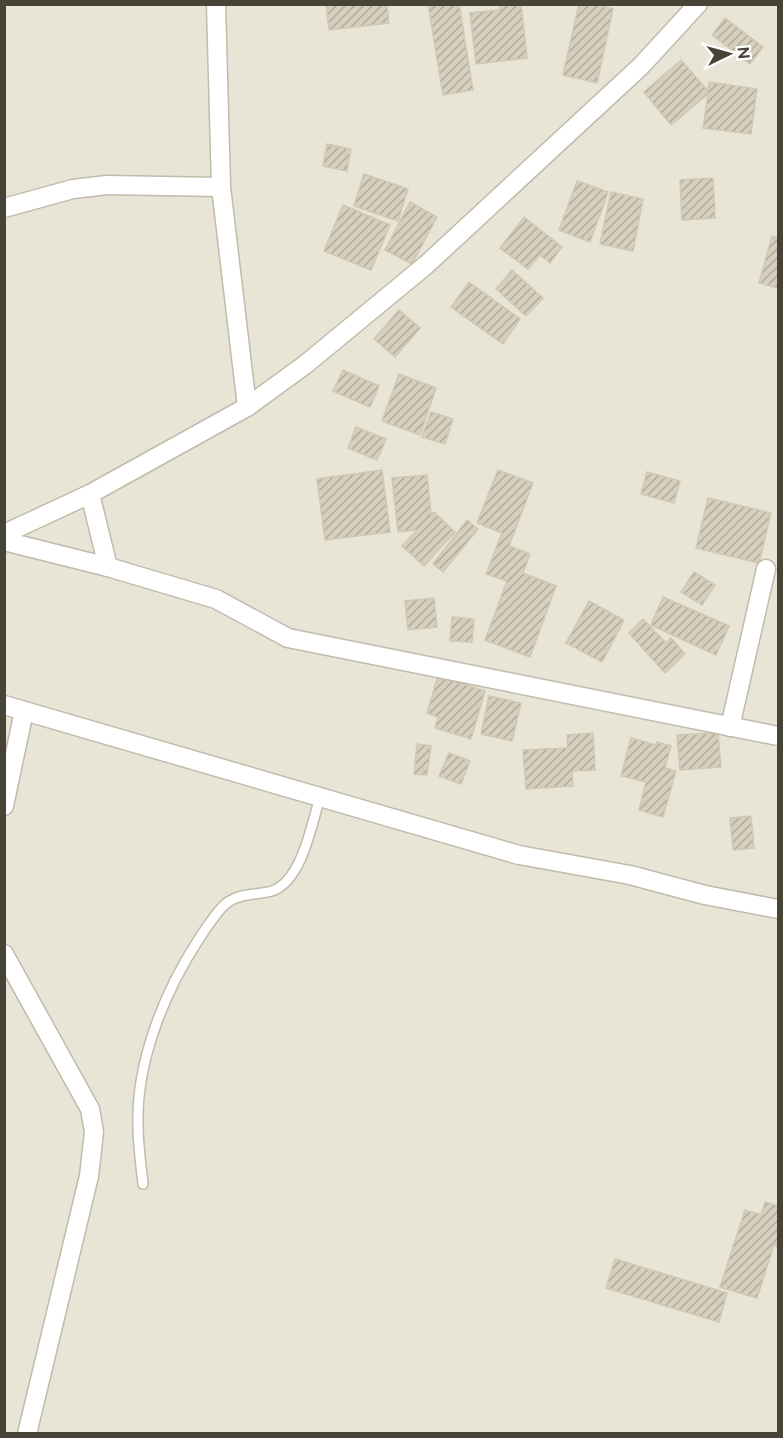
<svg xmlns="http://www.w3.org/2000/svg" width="783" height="1438" font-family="Raleway,sans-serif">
<defs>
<pattern id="building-hatch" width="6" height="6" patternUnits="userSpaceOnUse" patternTransform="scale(1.5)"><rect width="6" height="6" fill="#d6cfbe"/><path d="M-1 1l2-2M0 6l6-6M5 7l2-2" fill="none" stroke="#b0aa9b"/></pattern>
</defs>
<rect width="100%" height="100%" fill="#f4f2e9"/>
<rect fill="#e8e5d7" x="5" y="5" width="773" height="1428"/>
<g fill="url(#building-hatch)" stroke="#d1c8b1" stroke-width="1.5">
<path d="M 326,4 L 387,4 L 389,23 L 329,30 Z"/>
<path d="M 428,4 L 459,4 L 473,90 L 443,95 Z"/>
<path d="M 500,4 L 521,4 L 527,58 L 476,64 L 470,13 L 500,10 Z"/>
<path d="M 579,4 L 594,4 L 613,9 L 597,83 L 563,75 Z"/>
<path d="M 725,18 L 763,47 L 750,64 L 712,35 Z"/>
<path d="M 681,60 L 708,91 L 709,82 L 757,89 L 751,134 L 703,128 L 708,94 L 671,125 L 644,92 Z"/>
<path d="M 327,144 L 351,149 L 347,171 L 323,166 Z"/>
<path d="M 364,174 L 408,189 L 398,221 L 354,206 Z"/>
<path d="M 713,178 L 715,218 L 682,220 L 680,180 Z"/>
<path d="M 577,181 L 608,192 L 590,242 L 559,230 Z"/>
<path d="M 611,192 L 643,199 L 633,251 L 600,244 Z"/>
<path d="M 410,202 L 437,217 L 412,264 L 385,250 Z"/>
<path d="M 343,205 L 390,225 L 371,270 L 324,251 Z"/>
<path d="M 524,217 L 562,247 L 550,263 L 540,255 L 528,269 L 500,248 Z"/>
<path d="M 772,236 L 778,238 L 778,288 L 759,283 Z"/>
<path d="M 512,270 L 543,298 L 526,316 L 496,289 Z"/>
<path d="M 469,282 L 520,319 L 503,344 L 451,307 Z"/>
<path d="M 399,310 L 420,328 L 395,357 L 374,339 Z"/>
<path d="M 343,370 L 379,386 L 370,407 L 333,391 Z"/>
<path d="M 399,374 L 436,388 L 420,435 L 382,421 Z"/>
<path d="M 431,412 L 453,419 L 445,444 L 422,437 Z"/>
<path d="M 356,427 L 386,439 L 377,460 L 348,448 Z"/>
<path d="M 382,470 L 390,532 L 325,540 L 317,479 Z"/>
<path d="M 498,470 L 533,483 L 509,546 L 530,554 L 523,573 L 556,586 L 530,657 L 485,640 L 507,581 L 486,574 L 502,533 L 477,523 Z"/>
<path d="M 647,472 L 680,481 L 674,503 L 641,494 Z"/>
<path d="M 427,475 L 431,514 L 434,512 L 455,532 L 424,566 L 402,546 L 417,530 L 398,532 L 392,478 Z"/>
<path d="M 708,498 L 771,513 L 759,563 L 696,548 Z"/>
<path d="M 467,520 L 478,529 L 443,572 L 433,564 Z"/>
<path d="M 694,572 L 715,585 L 702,605 L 681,592 Z"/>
<path d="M 663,597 L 729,626 L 716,655 L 651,625 Z"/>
<path d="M 434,598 L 437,627 L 408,630 L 405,601 Z"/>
<path d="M 589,601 L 624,620 L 602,662 L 566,643 Z"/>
<path d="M 452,617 L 474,619 L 472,642 L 450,641 Z"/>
<path d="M 643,619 L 666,643 L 671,638 L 685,654 L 665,673 L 629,633 Z"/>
<path d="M 438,676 L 485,691 L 471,739 L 435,728 L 438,717 L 427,713 Z"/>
<path d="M 489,696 L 521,703 L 512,741 L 481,734 Z"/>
<path d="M 593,733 L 595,770 L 572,771 L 573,786 L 526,789 L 523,750 L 568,748 L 567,735 Z"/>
<path d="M 718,733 L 721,767 L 680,770 L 677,735 Z"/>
<path d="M 631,738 L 656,745 L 657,742 L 671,746 L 665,768 L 676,771 L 663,817 L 639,810 L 646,782 L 621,776 Z"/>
<path d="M 417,744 L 431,746 L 427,775 L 414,774 Z"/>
<path d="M 449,753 L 470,761 L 461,784 L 439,776 Z"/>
<path d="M 751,816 L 754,848 L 733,850 L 730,818 Z"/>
<path d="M 765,1202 L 778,1206 L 778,1247 L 774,1245 L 757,1298 L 720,1287 L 745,1210 L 761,1215 Z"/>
<path d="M 615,1259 L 727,1293 L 719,1322 L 606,1288 Z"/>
</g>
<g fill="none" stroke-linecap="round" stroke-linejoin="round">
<defs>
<path id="lane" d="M 143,1184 C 141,1165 138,1145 138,1125 C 136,1063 164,993 197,942 C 204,931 218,909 228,902 C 241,893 257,895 272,891 C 302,881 312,823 320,797"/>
<g id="street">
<path d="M 216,4 L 221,187 L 247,407"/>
<path d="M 4,208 L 73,189 L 107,185 L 221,187"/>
<path d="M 90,494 L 108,567"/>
<path d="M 4,534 L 90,494 L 247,407 L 306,364 L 426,265 L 641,66 L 698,4"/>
<path d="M 4,541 L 108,567 L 216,599 L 288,638 L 778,736"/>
<path d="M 4,705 L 519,855 L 630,875 L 705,895 L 778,909"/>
<path d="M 730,727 L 766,569"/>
<path d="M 4,806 L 24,711"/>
<path d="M 4,954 L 90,1109 L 94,1132 L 89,1176 L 27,1434"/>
</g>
</defs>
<use href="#lane" stroke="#c0bbab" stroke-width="12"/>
<use href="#street" stroke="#c0bbab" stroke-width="21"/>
<use href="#lane" stroke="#fff" stroke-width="9"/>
<use href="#street" stroke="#fff" stroke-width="18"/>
</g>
<rect width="783" height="1438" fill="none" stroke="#484337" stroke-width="12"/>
<g transform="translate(729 54) rotate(85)" stroke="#ffffff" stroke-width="4.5" paint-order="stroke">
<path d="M0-4.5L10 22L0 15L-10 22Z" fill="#484337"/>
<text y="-9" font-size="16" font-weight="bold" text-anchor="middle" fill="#484337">N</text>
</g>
</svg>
